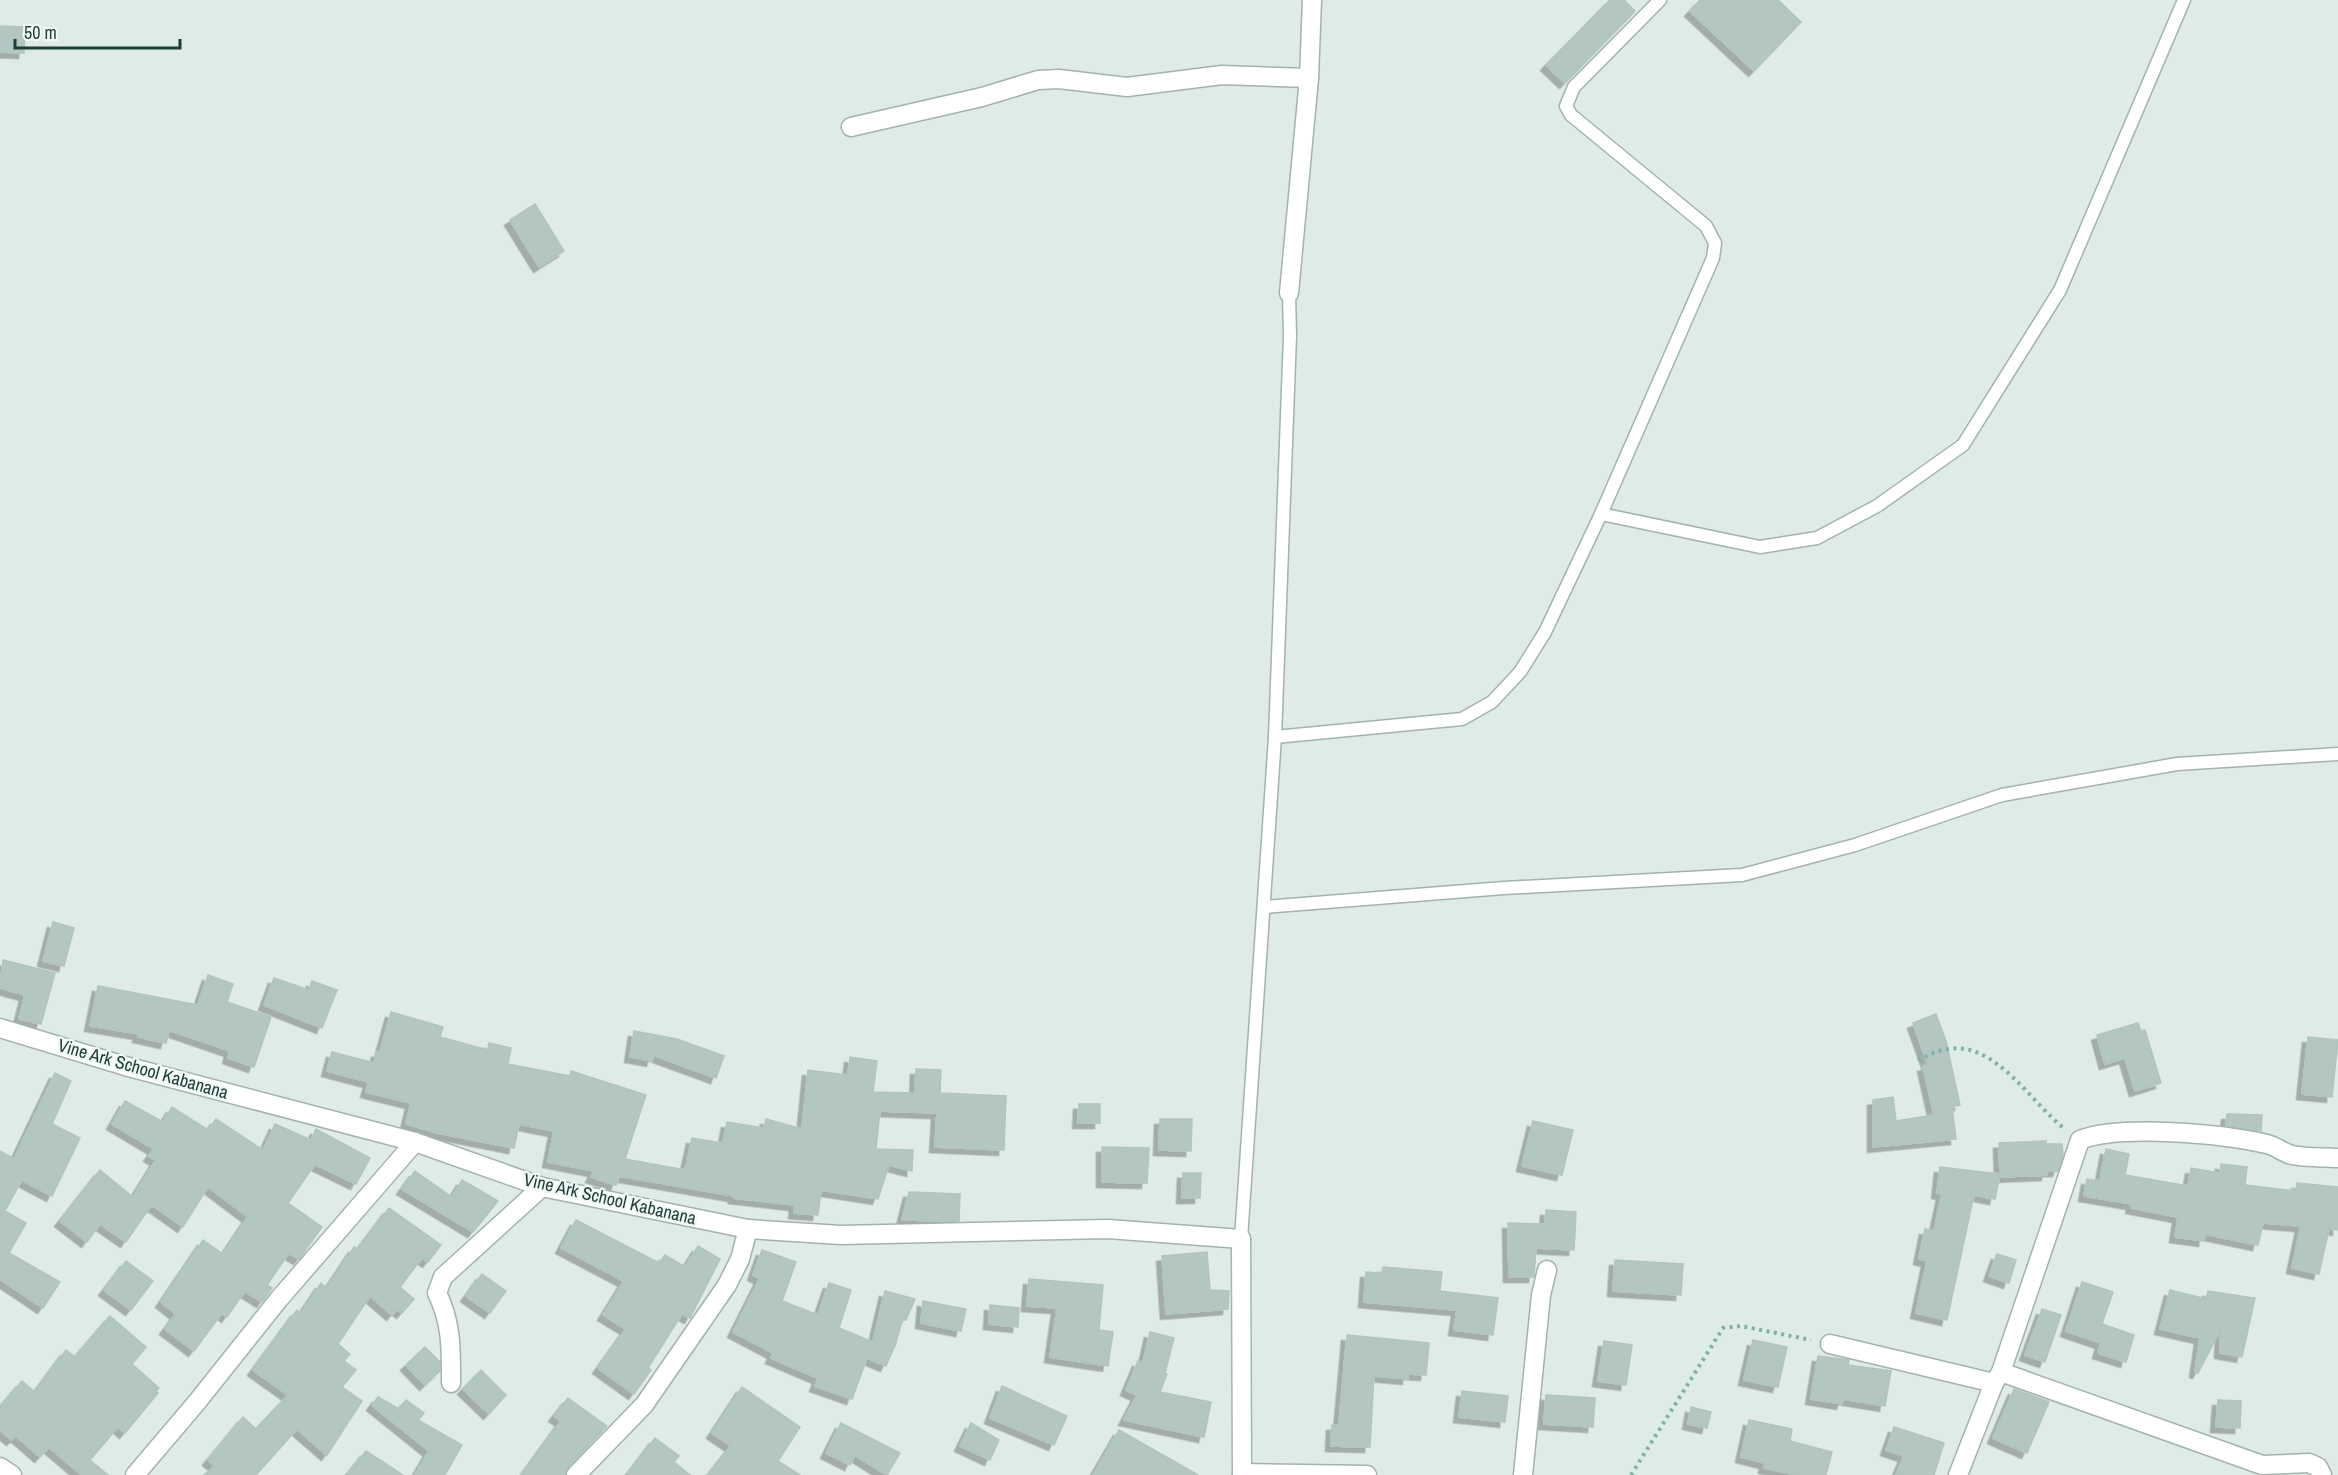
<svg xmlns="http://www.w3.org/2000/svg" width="2338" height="1475" font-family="'Archivo Narrow',sans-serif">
<defs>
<filter id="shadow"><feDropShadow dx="-5.5" dy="5.5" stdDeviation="0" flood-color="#0004"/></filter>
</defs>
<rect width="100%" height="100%" fill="#dfebe7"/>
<g fill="#b4c6c1" stroke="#b1c5bf" stroke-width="1.5" filter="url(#shadow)">
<path d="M 1610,0 L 1624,0 L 1635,11 L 1565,83 L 1546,65 Z"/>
<path d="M 1700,0 L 1778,0 L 1801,22 L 1754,71 L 1690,11 Z"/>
<path d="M 0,26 L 25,27 L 24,53 L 0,52 Z"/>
<path d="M 535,204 L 564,251 L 539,267 L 510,220 Z"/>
<path d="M 53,922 L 74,928 L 64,966 L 43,961 Z"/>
<path d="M 3,960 L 55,973 L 41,1024 L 19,1019 L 25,995 L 0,988 Z"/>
<path d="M 208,975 L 233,984 L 227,1002 L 271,1017 L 254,1067 L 228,1058 L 230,1051 L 169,1030 L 166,1043 L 138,1037 L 139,1034 L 90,1026 L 98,986 L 198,1005 Z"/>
<path d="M 274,978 L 309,990 L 312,981 L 337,990 L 322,1028 L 264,1005 Z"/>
<path d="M 391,1012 L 443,1027 L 440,1037 L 488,1050 L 489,1043 L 511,1048 L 508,1064 L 570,1076 L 571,1071 L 646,1095 L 625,1159 L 685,1170 L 692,1138 L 723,1143 L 727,1122 L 764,1128 L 766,1119 L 802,1129 L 808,1070 L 848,1075 L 850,1057 L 877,1061 L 873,1092 L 915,1093 L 916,1069 L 941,1070 L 940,1093 L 1006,1096 L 1004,1150 L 935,1147 L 937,1113 L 880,1111 L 876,1149 L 913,1150 L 912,1171 L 889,1165 L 878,1199 L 821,1190 L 818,1215 L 794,1213 L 795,1205 L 734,1198 L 734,1196 L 619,1176 L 616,1185 L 591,1177 L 594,1171 L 548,1162 L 554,1131 L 519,1124 L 514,1148 L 438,1133 L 406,1124 L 411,1103 L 366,1092 L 369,1082 L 327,1071 L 332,1052 L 374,1063 L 377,1052 L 380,1052 Z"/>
<path d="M 1936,1014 L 1946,1041 L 1960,1105 L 1952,1107 L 1956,1139 L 1873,1147 L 1873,1100 L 1893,1097 L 1896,1121 L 1934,1115 L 1923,1066 L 1928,1065 L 1913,1023 Z"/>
<path d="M 2138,1023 L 2141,1031 L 2145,1030 L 2161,1083 L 2135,1091 L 2125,1058 L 2105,1064 L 2097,1035 Z"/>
<path d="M 634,1031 L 677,1039 L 724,1056 L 716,1078 L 653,1055 L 652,1061 L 630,1057 Z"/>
<path d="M 2308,1037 L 2338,1040 L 2332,1097 L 2302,1094 Z"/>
<path d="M 55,1073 L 71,1081 L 52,1124 L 80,1138 L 52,1196 L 22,1180 L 5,1211 L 26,1223 L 9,1253 L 60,1282 L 43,1308 L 0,1279 L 0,1151 L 14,1159 Z"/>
<path d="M 125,1101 L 163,1122 L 172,1107 L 208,1130 L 216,1119 L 263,1150 L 275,1124 L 311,1140 L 316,1129 L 370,1158 L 356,1184 L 315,1164 L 288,1203 L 322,1227 L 299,1259 L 289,1253 L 267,1285 L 272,1288 L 262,1302 L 245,1291 L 227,1317 L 222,1313 L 194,1351 L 165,1329 L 176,1314 L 161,1302 L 203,1240 L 223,1254 L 248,1217 L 208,1187 L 183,1227 L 155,1207 L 150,1207 L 126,1242 L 100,1224 L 87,1242 L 60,1221 L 100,1170 L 133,1197 L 156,1160 L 149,1156 L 154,1149 L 112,1124 Z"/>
<path d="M 1079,1104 L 1100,1104 L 1100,1123 L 1078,1123 Z"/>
<path d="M 2227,1114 L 2262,1115 L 2261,1131 L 2226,1126 Z"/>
<path d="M 1160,1119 L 1192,1119 L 1191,1151 L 1159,1150 Z"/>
<path d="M 1533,1121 L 1573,1130 L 1562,1175 L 1522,1166 Z"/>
<path d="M 2046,1141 L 2046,1144 L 2062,1144 L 2063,1156 L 2058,1171 L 2047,1171 L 2047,1175 L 2000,1177 L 2000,1174 L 1995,1199 L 1974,1195 L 1947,1320 L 1916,1313 L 1927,1261 L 1919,1259 L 1925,1229 L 1934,1231 L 1942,1194 L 1937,1193 L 1940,1167 L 2000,1174 L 1999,1143 Z"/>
<path d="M 1102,1147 L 1149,1148 L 1147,1183 L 1102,1182 Z"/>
<path d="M 2106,1149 L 2129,1154 L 2125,1175 L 2188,1186 L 2191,1168 L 2220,1173 L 2221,1164 L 2247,1167 L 2245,1185 L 2296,1191 L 2297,1183 L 2338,1187 L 2338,1230 L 2329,1229 L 2319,1274 L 2292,1268 L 2301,1226 L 2263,1223 L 2258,1245 L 2205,1234 L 2204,1241 L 2175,1237 L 2178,1217 L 2131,1208 L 2132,1204 L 2084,1196 L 2087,1179 L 2100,1181 Z"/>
<path d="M 415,1171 L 452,1197 L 462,1180 L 498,1201 L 473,1232 L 402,1189 Z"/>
<path d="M 1183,1173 L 1201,1173 L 1200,1198 L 1182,1198 Z"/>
<path d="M 909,1192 L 960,1194 L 959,1221 L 902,1220 Z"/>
<path d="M 389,1208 L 441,1245 L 428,1262 L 422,1258 L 400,1287 L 414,1299 L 402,1313 L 397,1309 L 392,1315 L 370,1296 L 338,1344 L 350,1354 L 344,1361 L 356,1370 L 342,1387 L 362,1401 L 327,1455 L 297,1429 L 256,1475 L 204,1475 L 215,1466 L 208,1460 L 243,1417 L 256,1429 L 288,1395 L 253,1370 L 297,1310 L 301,1313 L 321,1283 L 327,1288 L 354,1247 L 358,1249 Z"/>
<path d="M 1546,1210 L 1576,1212 L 1574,1250 L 1536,1248 L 1534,1277 L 1509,1277 L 1508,1223 L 1545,1224 Z"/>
<path d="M 576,1220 L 659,1263 L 665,1255 L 685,1267 L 698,1246 L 720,1259 L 690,1318 L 682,1314 L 648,1368 L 651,1370 L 634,1394 L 598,1368 L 626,1329 L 603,1315 L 624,1281 L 561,1248 Z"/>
<path d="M 762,1250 L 796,1262 L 782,1301 L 818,1315 L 829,1283 L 851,1290 L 839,1328 L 873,1342 L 885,1291 L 915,1299 L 906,1320 L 902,1320 L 896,1343 L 886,1366 L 867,1358 L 852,1399 L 815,1386 L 818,1378 L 771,1358 L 773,1353 L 733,1332 L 760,1278 L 753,1275 Z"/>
<path d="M 1207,1252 L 1210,1290 L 1229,1291 L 1228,1309 L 1166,1314 L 1162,1256 Z"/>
<path d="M 1997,1254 L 2016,1260 L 2009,1283 L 1989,1276 Z"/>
<path d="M 1615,1260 L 1683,1264 L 1681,1295 L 1613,1291 Z"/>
<path d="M 126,1261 L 153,1281 L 131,1310 L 104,1290 Z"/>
<path d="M 1383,1267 L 1442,1272 L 1440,1291 L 1498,1298 L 1493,1335 L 1454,1330 L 1457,1310 L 1364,1302 L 1366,1272 L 1382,1273 Z"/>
<path d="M 482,1274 L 506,1291 L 490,1313 L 466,1296 Z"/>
<path d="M 1029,1279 L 1103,1285 L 1099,1330 L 1113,1332 L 1108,1366 L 1050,1357 L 1057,1308 L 1027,1306 Z"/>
<path d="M 2082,1282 L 2113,1292 L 2102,1324 L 2134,1335 L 2126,1362 L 2098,1353 L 2101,1343 L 2066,1331 Z"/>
<path d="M 2170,1290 L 2206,1299 L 2208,1291 L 2255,1298 L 2242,1357 L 2220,1353 L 2221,1329 L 2198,1373 L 2195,1372 L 2200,1338 L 2160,1329 Z"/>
<path d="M 923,1301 L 966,1309 L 961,1331 L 921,1323 Z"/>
<path d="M 990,1305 L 1019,1308 L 1018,1327 L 989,1324 Z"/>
<path d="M 2042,1309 L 2061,1315 L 2045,1362 L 2025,1355 Z"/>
<path d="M 110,1316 L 146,1347 L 132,1364 L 159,1388 L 156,1391 L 158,1393 L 125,1433 L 118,1427 L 90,1460 L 108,1475 L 82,1475 L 49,1447 L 40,1457 L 16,1436 L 12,1440 L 0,1430 L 0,1407 L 22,1381 L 35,1392 L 66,1350 L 75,1357 Z"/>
<path d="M 1150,1332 L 1174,1338 L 1165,1373 L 1167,1374 L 1160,1392 L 1211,1402 L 1204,1437 L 1124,1420 L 1137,1395 L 1126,1390 L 1138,1361 L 1143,1363 Z"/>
<path d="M 1347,1335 L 1429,1343 L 1426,1375 L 1408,1374 L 1408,1379 L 1374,1376 L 1370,1447 L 1331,1446 L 1332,1425 L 1339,1425 Z"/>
<path d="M 1753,1340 L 1787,1347 L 1778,1387 L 1744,1380 Z"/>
<path d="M 1604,1341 L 1632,1345 L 1626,1385 L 1598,1381 Z"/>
<path d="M 425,1347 L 440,1362 L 440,1371 L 425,1385 L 406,1365 Z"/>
<path d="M 1818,1356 L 1849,1360 L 1848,1365 L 1891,1371 L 1885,1406 L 1843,1399 L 1842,1404 L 1811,1399 Z"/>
<path d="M 481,1370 L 506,1395 L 489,1414 L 463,1389 Z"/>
<path d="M 1002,1386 L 1067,1416 L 1054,1445 L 990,1418 Z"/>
<path d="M 742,1387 L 800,1427 L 778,1461 L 800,1475 L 708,1475 L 731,1446 L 712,1433 Z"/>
<path d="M 2014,1389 L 2049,1402 L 2027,1453 L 1993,1438 Z"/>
<path d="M 1462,1391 L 1508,1396 L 1505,1422 L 1459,1417 Z"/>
<path d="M 1546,1395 L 1595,1398 L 1593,1427 L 1544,1424 Z"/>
<path d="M 378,1397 L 399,1409 L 406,1400 L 424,1413 L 418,1420 L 462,1445 L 445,1475 L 415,1475 L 429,1451 L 372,1405 Z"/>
<path d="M 568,1398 L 607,1426 L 568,1467 L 565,1475 L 522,1475 L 561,1421 L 554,1416 Z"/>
<path d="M 2218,1400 L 2241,1401 L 2240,1428 L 2216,1427 Z"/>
<path d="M 1691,1407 L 1711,1412 L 1707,1428 L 1688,1424 Z"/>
<path d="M 1749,1420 L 1792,1429 L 1790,1441 L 1832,1452 L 1826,1475 L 1796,1475 L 1764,1468 L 1765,1463 L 1741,1457 Z"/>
<path d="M 841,1423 L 900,1453 L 887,1475 L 855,1455 L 850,1465 L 826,1453 Z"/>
<path d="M 971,1423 L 999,1440 L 990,1460 L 960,1446 Z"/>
<path d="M 1894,1427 L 1944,1443 L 1934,1475 L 1896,1475 L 1904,1456 L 1886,1450 Z"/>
<path d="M 1119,1430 L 1198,1475 L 1093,1475 Z"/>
<path d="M 655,1438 L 679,1456 L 674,1462 L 690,1475 L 627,1475 Z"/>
<path d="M 366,1451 L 403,1475 L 347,1475 Z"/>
</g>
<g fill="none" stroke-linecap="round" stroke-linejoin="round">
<defs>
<g id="lane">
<path d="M 1601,514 L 1760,547 L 1817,538 L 1877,506 L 1963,445 L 2060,290 L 2184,0"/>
<path d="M 1275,737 L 1290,336 L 1289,293"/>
<path d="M 1264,907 L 1504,888 L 1742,875 L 1855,845 L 2002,795 L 2177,764 L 2338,754"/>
<path d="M 1241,1239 L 1275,737 L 1462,719 L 1492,702 L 1520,672 L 1545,632 L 1601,514 L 1713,258 L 1715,243 L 1706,226 L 1571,115 L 1566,106 L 1574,87 L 1660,0"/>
</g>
<g id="street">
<path d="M 851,127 L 982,97 L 1038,80 L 1059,79 L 1127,87 L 1222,75 L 1309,78"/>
<path d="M 1289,293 L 1309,78 L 1312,0"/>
<path d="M 0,1028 L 125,1066 L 415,1142 L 542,1187 L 748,1229 L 841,1235 L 1108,1229 L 1241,1239"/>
<path d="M 1830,1344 L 1994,1383"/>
<path d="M 2001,1372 L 2262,1465 L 2309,1463 L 2318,1467 L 2322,1475"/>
<path d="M 451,1383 C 451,1350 452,1323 437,1293 L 443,1277 L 542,1187"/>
<path d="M 0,1467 L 12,1475"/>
<path d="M 1242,1473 L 1367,1475"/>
<path d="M 135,1475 L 197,1402 L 279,1299 L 415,1142"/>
<path d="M 576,1475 L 644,1405 L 727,1285 L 740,1259 L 748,1229"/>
<path d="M 1523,1475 L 1541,1295 L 1547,1270"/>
<path d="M 1958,1475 L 1994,1383 L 2001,1372 L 2080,1140 C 2121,1124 2223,1134 2267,1144 C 2276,1146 2283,1153 2292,1155 C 2307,1158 2323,1157 2338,1158"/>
</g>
<path id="secondary" d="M 1241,1239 L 1242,1475"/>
</defs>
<use href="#lane" stroke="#a2b3af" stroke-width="15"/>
<use href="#street" stroke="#a2b3af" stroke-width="21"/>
<use href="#secondary" stroke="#9db8b1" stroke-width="21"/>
<g stroke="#7eb1a7" stroke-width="4" stroke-dasharray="3 4.5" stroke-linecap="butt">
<path d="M 1918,1060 C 1927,1056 1938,1050 1948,1049 C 1996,1041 2031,1103 2065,1129"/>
<path d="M 1631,1475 L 1723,1328 L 1741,1326 L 1811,1340"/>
</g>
<use href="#lane" stroke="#fff" stroke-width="12"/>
<use href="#street" stroke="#fff" stroke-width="18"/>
<use href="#secondary" stroke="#fff" stroke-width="18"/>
</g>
<g text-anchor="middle" stroke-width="4.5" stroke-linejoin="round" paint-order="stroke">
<g font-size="18" fill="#1f3c38" stroke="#f0f8f5">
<text transform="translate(143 1069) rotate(16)" y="6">Vine Ark School Kabanana</text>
<text transform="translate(610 1199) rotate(13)" y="6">Vine Ark School Kabanana</text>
</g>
</g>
<path d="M15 39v9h165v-9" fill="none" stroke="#1f3c38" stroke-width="3"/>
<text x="24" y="39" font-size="18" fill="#1f3c38" stroke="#f0f8f5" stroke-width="4.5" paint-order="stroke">50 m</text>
</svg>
